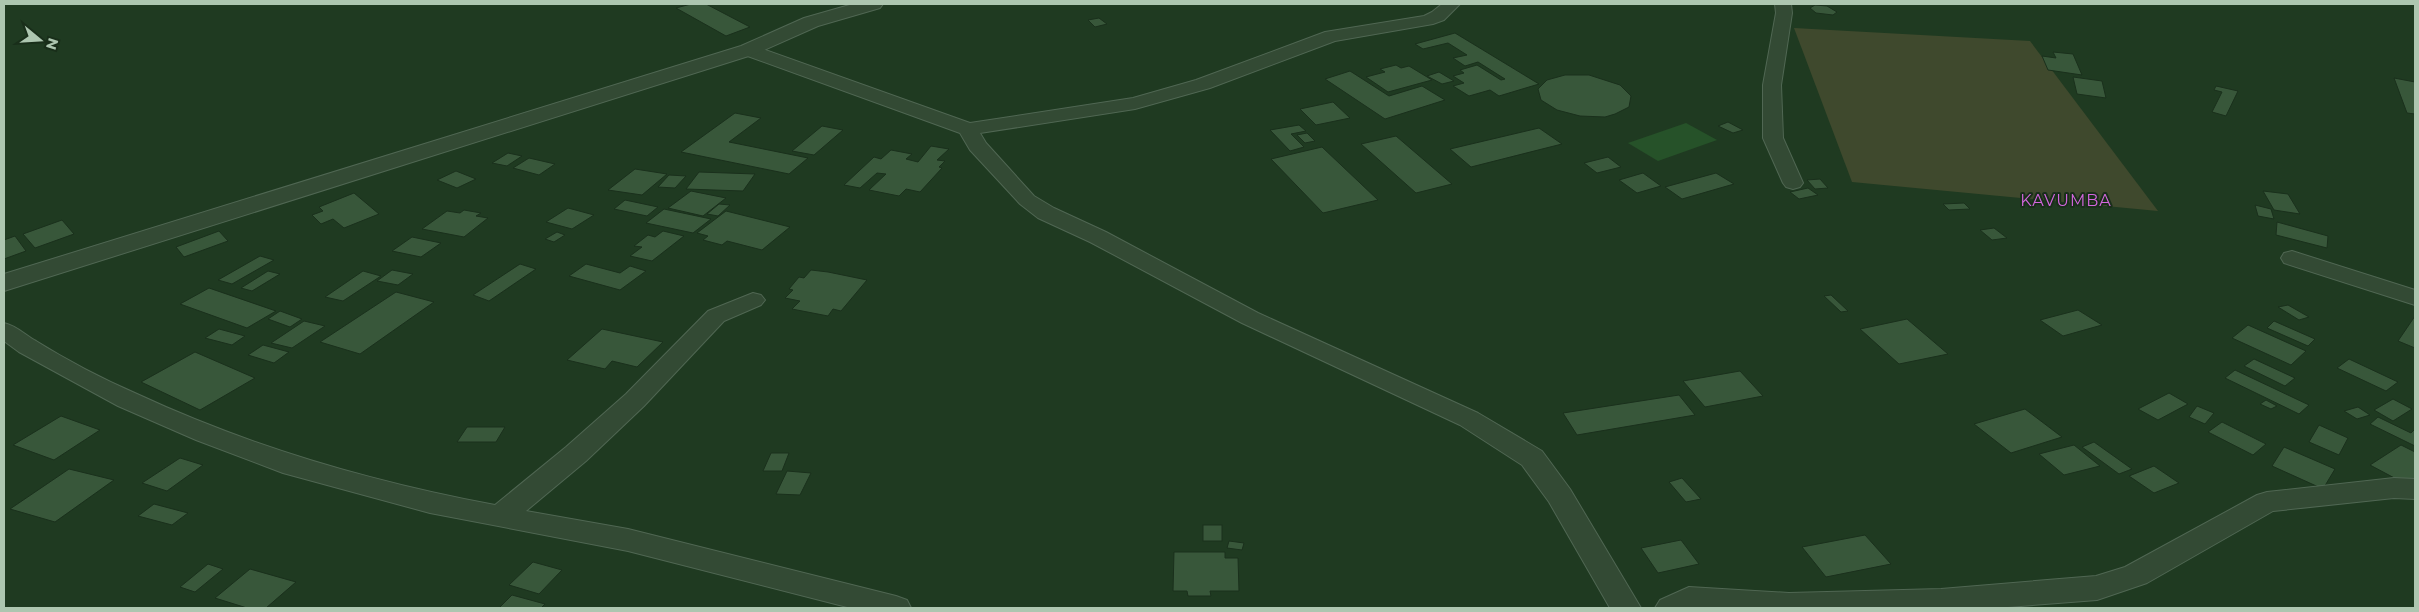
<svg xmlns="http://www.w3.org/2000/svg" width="2419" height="612" font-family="Montserrat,sans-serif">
<rect width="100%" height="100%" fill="#1f3a21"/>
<path fill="#3f492d" d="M 1794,28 L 2030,41 L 2158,211 L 1852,182 Z"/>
<path fill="#265229" d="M 1686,123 L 1717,140 L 1658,161 L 1628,143 Z"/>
<g fill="#38573a" stroke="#1a301c">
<path d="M 691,4 L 706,4 L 750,27 L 726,36 L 676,8 Z"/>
<path d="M 1815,5 L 1827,6 L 1837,12 L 1833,15 L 1816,13 L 1810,8 Z"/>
<path d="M 1099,18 L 1107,24 L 1095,27 L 1088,20 Z"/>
<path d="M 1455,33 L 1539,84 L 1499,96 L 1490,90 L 1469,96 L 1453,86 L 1464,83 L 1453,76 L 1464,73 L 1460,70 L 1477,65 L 1501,80 L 1505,79 L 1478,62 L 1465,66 L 1453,58 L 1467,55 L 1448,43 L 1423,49 L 1415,44 Z"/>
<path d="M 2053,52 L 2073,54 L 2082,75 L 2048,70 L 2042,56 L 2056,58 Z"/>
<path d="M 1396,65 L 1401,68 L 1409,66 L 1432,80 L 1388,92 L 1366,77 L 1385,72 L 1380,69 Z"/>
<path d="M 1350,71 L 1389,96 L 1422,86 L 1445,100 L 1385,119 L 1325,79 Z"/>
<path d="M 1439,72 L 1454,81 L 1442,84 L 1427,76 Z"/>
<path d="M 1565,75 L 1589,75 L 1620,85 L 1631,96 L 1629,107 L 1615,114 L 1605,117 L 1580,116 L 1557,110 L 1541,100 L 1538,89 L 1547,80 Z"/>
<path d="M 2073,77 L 2102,81 L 2106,98 L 2077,94 Z"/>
<path d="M 2394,78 L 2415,82 L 2415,114 L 2407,113 Z"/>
<path d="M 2216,86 L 2238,91 L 2226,116 L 2212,112 L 2222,92 L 2214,90 Z"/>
<path d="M 1333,102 L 1350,118 L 1316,125 L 1300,109 Z"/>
<path d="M 735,113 L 761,118 L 729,142 L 808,158 L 789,174 L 681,152 Z"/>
<path d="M 1728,122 L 1743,130 L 1733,133 L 1718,126 Z"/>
<path d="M 1299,125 L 1306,131 L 1291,134 L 1304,147 L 1290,151 L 1270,130 Z"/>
<path d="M 822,126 L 843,130 L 814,155 L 792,151 Z"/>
<path d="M 1539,128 L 1562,144 L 1471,167 L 1450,149 Z"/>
<path d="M 1307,133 L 1315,141 L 1305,143 L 1297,135 Z"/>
<path d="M 1396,136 L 1452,184 L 1416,193 L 1361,144 Z"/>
<path d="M 931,146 L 949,149 L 937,160 L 945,161 L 939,167 L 942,168 L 920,192 L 906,189 L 899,196 L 869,190 L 886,174 L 877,173 L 860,188 L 844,185 L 874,157 L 881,159 L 891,150 L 912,154 L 906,159 L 918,162 Z"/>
<path d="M 1322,147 L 1378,200 L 1323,213 L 1271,159 Z"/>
<path d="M 508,153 L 522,156 L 507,166 L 492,163 Z"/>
<path d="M 1608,157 L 1621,167 L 1597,173 L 1584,163 Z"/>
<path d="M 529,158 L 555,164 L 539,175 L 513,168 Z"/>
<path d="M 635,169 L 667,174 L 642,195 L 608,190 Z"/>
<path d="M 456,171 L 476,179 L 457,188 L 437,180 Z"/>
<path d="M 699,172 L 755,174 L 743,191 L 686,189 Z"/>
<path d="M 1643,173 L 1661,186 L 1637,193 L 1619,180 Z"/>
<path d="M 1716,173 L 1734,184 L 1682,199 L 1665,187 Z"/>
<path d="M 669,175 L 686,176 L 675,188 L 658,187 Z"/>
<path d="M 1820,179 L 1828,188 L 1815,189 L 1807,180 Z"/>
<path d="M 1808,188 L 1818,195 L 1799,199 L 1790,192 Z"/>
<path d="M 691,191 L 726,198 L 703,216 L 668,208 Z"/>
<path d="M 2263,191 L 2288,194 L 2300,214 L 2274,210 Z"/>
<path d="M 354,193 L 379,214 L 344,228 L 333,219 L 321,224 L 312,215 L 323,211 L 319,207 Z"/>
<path d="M 625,200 L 658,207 L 647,216 L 614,209 Z"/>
<path d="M 1964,203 L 1970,209 L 1949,210 L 1943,204 Z"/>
<path d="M 719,204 L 730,205 L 718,216 L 707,214 Z"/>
<path d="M 2255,205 L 2271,209 L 2274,219 L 2258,216 Z"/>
<path d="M 568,208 L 594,215 L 572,229 L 546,222 Z"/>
<path d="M 664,209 L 711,219 L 693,233 L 646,223 Z"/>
<path d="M 464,210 L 481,213 L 476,216 L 488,218 L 464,237 L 422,229 L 447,211 L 460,213 Z"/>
<path d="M 726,211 L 790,227 L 762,250 L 727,241 L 722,245 L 703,240 L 708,236 L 697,233 Z"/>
<path d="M 62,220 L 74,234 L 35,248 L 23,234 Z"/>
<path d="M 2277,222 L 2328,236 L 2327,248 L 2276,235 Z"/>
<path d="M 1994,228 L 2007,238 L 1992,240 L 1980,230 Z"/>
<path d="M 219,231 L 228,241 L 184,257 L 176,247 Z"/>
<path d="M 663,231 L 684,236 L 652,261 L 630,256 L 642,247 L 634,246 L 648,235 L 655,237 Z"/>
<path d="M 557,232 L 565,235 L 554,242 L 545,239 Z"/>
<path d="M 15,236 L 26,251 L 4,259 L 4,240 Z"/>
<path d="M 412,237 L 441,243 L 421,257 L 392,251 Z"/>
<path d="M 260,256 L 274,260 L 232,284 L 218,280 Z"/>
<path d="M 520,264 L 536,269 L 489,301 L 473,295 Z"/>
<path d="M 586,264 L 620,273 L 630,266 L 646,271 L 620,290 L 569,276 Z"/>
<path d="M 392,270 L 413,274 L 398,285 L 377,281 Z"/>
<path d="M 811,270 L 828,272 L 867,280 L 841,311 L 833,309 L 828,316 L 792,309 L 800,301 L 785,298 L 793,290 L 789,289 L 799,277 L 804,278 Z"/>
<path d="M 268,271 L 280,274 L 252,291 L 241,288 Z"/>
<path d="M 363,271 L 381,276 L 343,301 L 325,297 Z"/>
<path d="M 209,288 L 276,311 L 247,328 L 180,304 Z"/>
<path d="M 396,292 L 434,302 L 360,354 L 320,342 Z"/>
<path d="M 1831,295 L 1848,311 L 1841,312 L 1824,296 Z"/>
<path d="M 2288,305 L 2309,317 L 2299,320 L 2278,307 Z"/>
<path d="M 2078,310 L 2102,325 L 2063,336 L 2040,320 Z"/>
<path d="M 280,311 L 302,319 L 290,327 L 268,319 Z"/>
<path d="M 2415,316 L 2415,348 L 2398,341 Z"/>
<path d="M 1907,319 L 1948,354 L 1899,364 L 1860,329 Z"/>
<path d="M 304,321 L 325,326 L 292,348 L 271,343 Z"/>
<path d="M 2274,321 L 2315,339 L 2308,346 L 2267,328 Z"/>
<path d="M 2248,325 L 2306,351 L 2291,365 L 2232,338 Z"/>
<path d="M 219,329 L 245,336 L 232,345 L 205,338 Z"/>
<path d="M 602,329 L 663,342 L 637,367 L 612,361 L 605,369 L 567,360 Z"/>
<path d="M 263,345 L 289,352 L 274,363 L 248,355 Z"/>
<path d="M 195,352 L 255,378 L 200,410 L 141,382 Z"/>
<path d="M 2254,359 L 2295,378 L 2285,386 L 2244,366 Z"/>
<path d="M 2349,359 L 2398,382 L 2386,391 L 2337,368 Z"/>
<path d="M 2235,370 L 2309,405 L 2299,414 L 2225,378 Z"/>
<path d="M 1740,371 L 1763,396 L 1705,407 L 1683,381 Z"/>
<path d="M 2169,393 L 2188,404 L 2158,420 L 2138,409 Z"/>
<path d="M 1679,395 L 1695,415 L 1577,435 L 1563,413 Z"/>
<path d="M 2393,399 L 2412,409 L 2393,421 L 2374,410 Z"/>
<path d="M 2266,400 L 2277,406 L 2271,409 L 2260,404 Z"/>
<path d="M 2197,406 L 2214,413 L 2205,424 L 2189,417 Z"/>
<path d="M 2358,407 L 2370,415 L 2357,419 L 2344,411 Z"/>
<path d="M 2025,409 L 2062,437 L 2011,453 L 1974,424 Z"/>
<path d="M 61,416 L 100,430 L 54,460 L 13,445 Z"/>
<path d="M 2378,417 L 2411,433 L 2415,429 L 2415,446 L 2370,424 Z"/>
<path d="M 2222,422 L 2266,444 L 2253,455 L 2208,432 Z"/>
<path d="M 2319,425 L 2348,438 L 2339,455 L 2309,442 Z"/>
<path d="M 467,427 L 505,427 L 496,442 L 457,442 Z"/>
<path d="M 2094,442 L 2132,469 L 2119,474 L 2082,447 Z"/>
<path d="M 2074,445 L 2100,466 L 2064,475 L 2039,454 Z"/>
<path d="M 2401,445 L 2415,452 L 2415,489 L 2370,465 Z"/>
<path d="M 2284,447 L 2335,469 L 2323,489 L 2272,466 Z"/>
<path d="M 771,453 L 789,453 L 782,471 L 763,471 Z"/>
<path d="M 180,458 L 203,465 L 167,491 L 142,483 Z"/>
<path d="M 2154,466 L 2179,483 L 2154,493 L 2129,476 Z"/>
<path d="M 69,469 L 114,480 L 55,522 L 10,509 Z"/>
<path d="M 787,471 L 811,473 L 800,495 L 776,494 Z"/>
<path d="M 1682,478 L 1701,499 L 1686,502 L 1669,482 Z"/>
<path d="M 154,504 L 188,513 L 172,525 L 138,516 Z"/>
<rect x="1203" y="525" width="19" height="16"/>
<path d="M 1865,535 L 1891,564 L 1826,577 L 1802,547 Z"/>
<path d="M 1681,540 L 1699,564 L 1658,573 L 1641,548 Z"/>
<path d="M 1229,541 L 1244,543 L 1242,550 L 1227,548 Z"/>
<path d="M 1174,552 L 1225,552 L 1225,558 L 1238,558 L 1239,591 L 1210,591 L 1211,596 L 1188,596 L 1187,591 L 1173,591 Z"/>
<path d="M 533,562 L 562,570 L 539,594 L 509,585 Z"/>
<path d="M 208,564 L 223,569 L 195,592 L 180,587 Z"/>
<path d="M 250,569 L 296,582 L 266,608 L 247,608 L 215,598 Z"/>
<path d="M 512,595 L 545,604 L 541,608 L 499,608 Z"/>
</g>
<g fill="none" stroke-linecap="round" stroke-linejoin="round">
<defs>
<g id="minor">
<path d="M 1442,4 L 1460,4 L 1444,20 L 1433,24 L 1335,41 L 1210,88 L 1135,109 L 980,133 L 986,143 L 1034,196 L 1054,208 L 1106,232 L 1258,313 L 1478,413 L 1542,451 L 1570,489 L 1641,608 L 1610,608 L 1549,502 L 1522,465 L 1460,425 L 1242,323 L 1090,242 L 1038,218 L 1020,204 L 970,150 L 960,133 L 742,54 L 739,50 L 742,46 L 754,46 L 970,123 L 1133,98 L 1196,80 L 1325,32 L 1424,16 L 1432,12 Z"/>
<path d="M 1775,4 L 1791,4 L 1792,13 L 1781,85 L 1783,138 L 1803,183 L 1800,187 L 1793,189 L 1786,187 L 1783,183 L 1763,138 L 1763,85 L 1776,13 Z"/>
<path d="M 2292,251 L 2415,290 L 2415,305 L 2284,263 L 2281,258 L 2284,253 Z"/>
<path d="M 753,293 L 761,295 L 765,300 L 761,305 L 724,321 L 644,406 L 586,461 L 526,511 L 628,529 L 896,596 L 907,600 L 911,608 L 851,608 L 628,551 L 430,513 L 283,473 L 196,440 L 118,406 L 19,352 L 4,341 L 4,323 C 17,326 25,335 36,341 C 68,361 103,379 137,394 C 251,447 372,482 495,505 L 566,447 L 626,394 L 708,311 Z"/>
<path d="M 2394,478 L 2415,479 L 2415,499 L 2394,498 L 2273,511 L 2147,583 L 2097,600 L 1995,608 L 1655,608 L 1660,600 L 1689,587 L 1789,593 L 1941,589 L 2096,576 L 2125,567 L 2257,495 L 2267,492 Z"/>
</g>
<path id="tertiary" d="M 853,4 L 883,4 L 880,8 L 818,26 L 755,54 L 4,291 L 4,274 L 741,46 L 804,18 Z"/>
</defs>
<use href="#minor" stroke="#506753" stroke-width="2"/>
<use href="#tertiary" stroke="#506753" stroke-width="2"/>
<use href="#minor" fill="#334a34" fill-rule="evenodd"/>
<use href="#tertiary" fill="#334a34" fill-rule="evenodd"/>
</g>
<g text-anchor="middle" stroke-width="4" stroke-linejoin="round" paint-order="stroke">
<g font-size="16" letter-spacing="1" fill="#d466de" stroke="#192e1a">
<text x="2066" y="206">KAVUMBA</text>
</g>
</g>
<rect width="2419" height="612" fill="none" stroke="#adc6b0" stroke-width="10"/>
<g transform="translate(40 40) rotate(108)" stroke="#192e1a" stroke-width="4" paint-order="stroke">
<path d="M0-4L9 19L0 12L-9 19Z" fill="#adc6b0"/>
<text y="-8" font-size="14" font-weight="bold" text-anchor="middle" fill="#adc6b0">N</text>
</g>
</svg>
